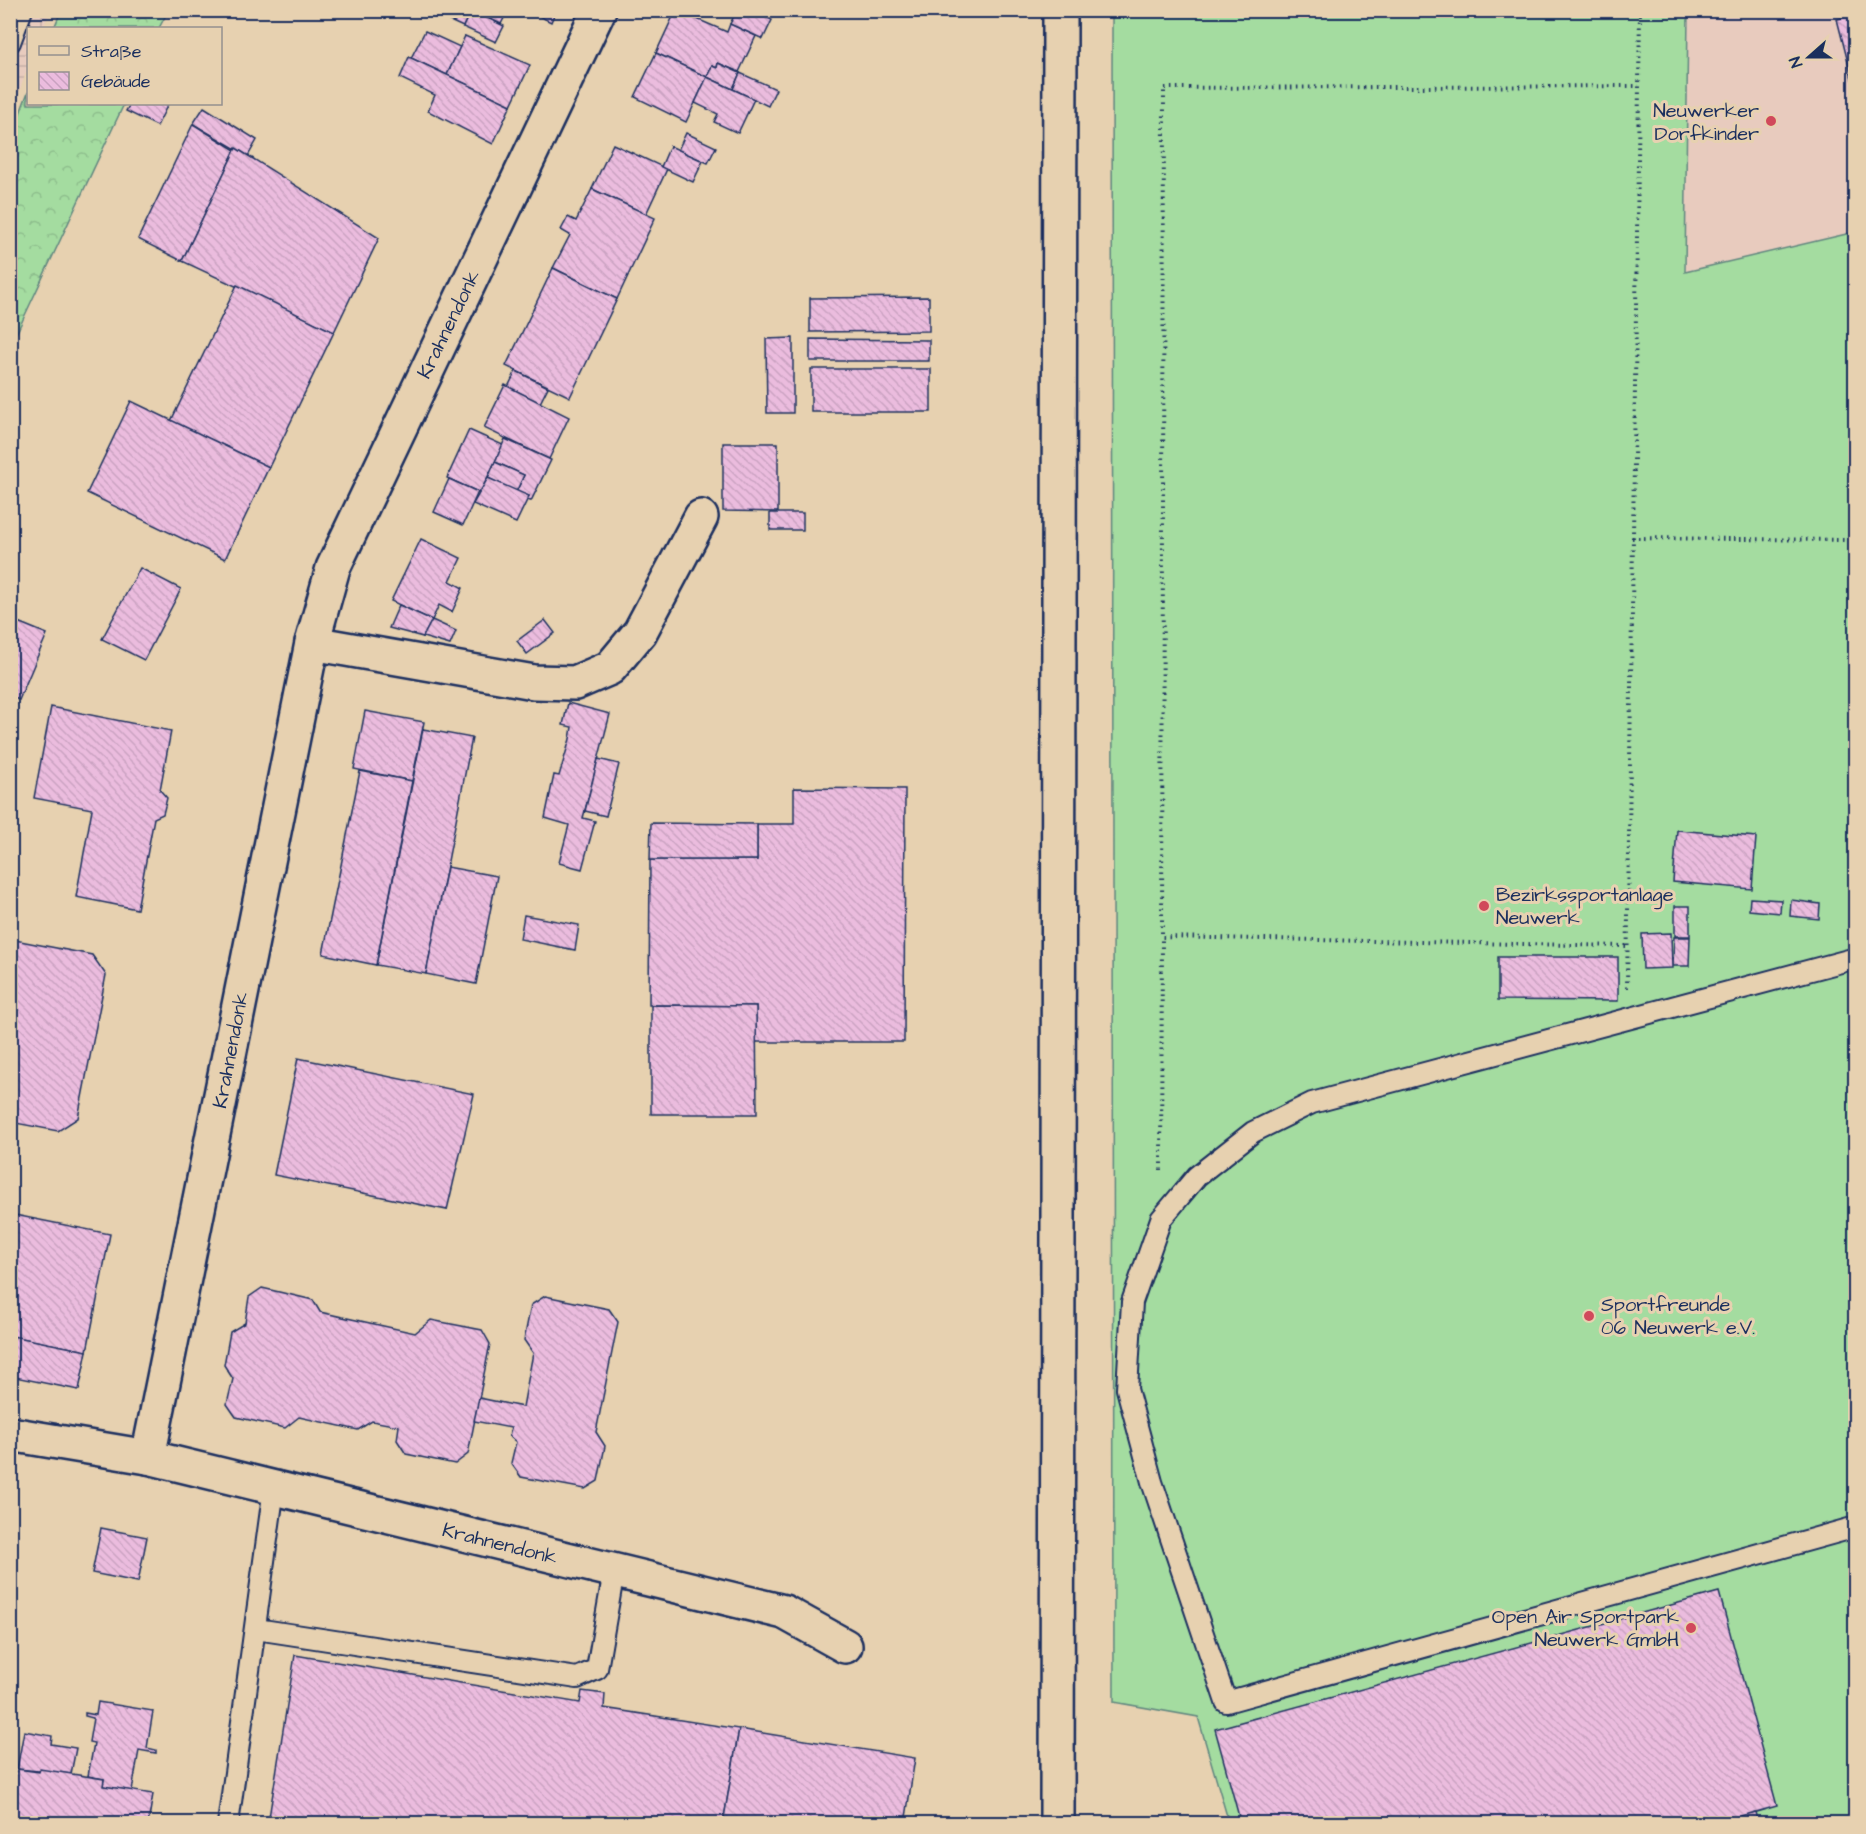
<svg xmlns="http://www.w3.org/2000/svg" width="1866" height="1834" font-family="'Architects Daughter',sans-serif">
<defs>
<pattern id="industrial-grid" width="8" height="8" patternUnits="userSpaceOnUse" patternTransform="scale(1.5)"><rect width="8" height="8" fill="#e8cbbe"/><path d="M0 4h8M4 0v8" fill="none" stroke="#c6afa6"/></pattern>
<pattern id="forest-crowns" width="20" height="18" patternUnits="userSpaceOnUse" patternTransform="scale(1.5)"><rect width="20" height="18" fill="#a4dca0"/><path d="M2 6a3 3 0 1 1 6 0M12 15a3 3 0 1 1 6 0" fill="none" stroke="#8dbd8c"/></pattern>
<pattern id="building-back-hatch" width="6" height="6" patternUnits="userSpaceOnUse" patternTransform="scale(1.5)"><rect width="6" height="6" fill="#ebbcde"/><path d="M-1 5l2 2M0 0l6 6M5-1l2 2" fill="none" stroke="#c9a2c1"/></pattern>
</defs>
<rect width="100%" height="100%" fill="#e7d1b0"/>
<filter id="ink" filterUnits="userSpaceOnUse"><feTurbulence type="fractalNoise" baseFrequency=".0167" numOctaves="2"/><feDisplacementMap in="SourceGraphic" scale="12" xChannelSelector="R" yChannelSelector="G"/><feConvolveMatrix kernelMatrix="1 2 1 2 8 2 1 2 1" color-interpolation-filters="sRGB"/></filter>
<g filter="url(#ink)">
<path fill="#e8cbbe" d="M 1688,11 L 1855,11 L 1855,232 L 1685,273 Z"/>
<path fill="url(#industrial-grid)" d="M 11,11 L 50,11 L 43,28 L 28,28 L 28,67 L 11,114 Z"/>
<g fill="url(#forest-crowns)" stroke="#60867f" stroke-width="1.5">
<path d="M 61,11 L 61,10 L 168,11 L 159,28 L 54,28 Z"/>
<path d="M 28,92 L 28,104 L 124,104 L 11,345 L 11,137 Z"/>
</g>
<path fill="#a4dca0" stroke="#60867f" stroke-width="1.5" d="M 1112,11 L 1688,11 L 1685,272 L 1855,232 L 1855,1823 L 1229,1823 L 1198,1717 L 1114,1702 Z"/>
<g fill="url(#building-back-hatch)" stroke="#1b2f5e" stroke-width="1.5">
<path d="M 452,10 L 471,10 L 463,27 L 448,20 Z"/>
<path d="M 471,10 L 504,26 L 496,42 L 463,27 Z"/>
<path d="M 472,10 L 508,10 L 501,24 Z"/>
<path d="M 527,10 L 556,10 L 551,22 Z"/>
<path d="M 676,10 L 727,32 L 730,24 L 756,36 L 739,72 L 718,63 L 717,68 L 712,66 L 707,77 L 656,53 Z"/>
<path d="M 737,10 L 751,10 L 772,20 L 763,39 L 730,24 Z"/>
<path d="M 1856,15 L 1856,94 L 1837,19 Z"/>
<path d="M 425,31 L 460,47 L 447,75 L 411,58 Z"/>
<path d="M 465,36 L 530,65 L 511,105 L 447,75 Z"/>
<path d="M 656,53 L 707,77 L 686,122 L 635,97 Z"/>
<path d="M 409,57 L 511,105 L 493,144 L 428,111 L 435,95 L 400,78 Z"/>
<path d="M 718,63 L 740,73 L 733,89 L 707,77 L 712,66 L 717,68 Z"/>
<path d="M 740,73 L 776,89 L 768,106 L 733,89 Z"/>
<path d="M 707,77 L 754,99 L 738,133 L 714,122 L 718,114 L 695,103 Z"/>
<path d="M 130,104 L 168,104 L 157,126 L 126,111 Z"/>
<path d="M 204,107 L 257,140 L 248,156 L 193,124 Z"/>
<path d="M 193,124 L 235,150 L 182,261 L 138,239 Z"/>
<path d="M 686,133 L 716,147 L 708,163 L 678,150 Z"/>
<path d="M 613,144 L 667,169 L 646,214 L 592,189 Z"/>
<path d="M 670,146 L 703,161 L 693,182 L 661,167 Z"/>
<path d="M 236,148 L 379,238 L 334,332 L 182,261 Z"/>
<path d="M 592,189 L 655,218 L 617,299 L 553,268 L 570,235 L 561,230 L 568,217 L 576,221 Z"/>
<path d="M 553,268 L 617,299 L 570,397 L 506,366 Z"/>
<path d="M 237,285 L 334,332 L 269,467 L 171,421 Z"/>
<path d="M 929,297 L 929,331 L 810,332 L 810,298 Z"/>
<path d="M 793,338 L 793,413 L 767,413 L 766,339 Z"/>
<path d="M 810,339 L 929,340 L 929,361 L 810,361 Z"/>
<rect x="811" y="369" width="120" height="43"/>
<path d="M 516,371 L 548,387 L 540,403 L 508,387 Z"/>
<path d="M 505,385 L 569,417 L 549,459 L 484,428 Z"/>
<path d="M 131,401 L 269,467 L 225,559 L 87,493 Z"/>
<path d="M 469,430 L 503,445 L 480,493 L 447,478 Z"/>
<path d="M 505,439 L 551,460 L 531,501 L 527,500 L 529,496 L 516,492 L 524,475 L 495,462 Z"/>
<path d="M 723,443 L 778,443 L 778,512 L 723,511 Z"/>
<path d="M 495,462 L 524,475 L 516,492 L 488,478 Z"/>
<path d="M 488,478 L 529,496 L 516,523 L 473,504 Z"/>
<path d="M 449,479 L 478,492 L 463,525 L 434,512 Z"/>
<rect x="770" y="513" width="33" height="17"/>
<path d="M 421,539 L 461,558 L 450,581 L 463,588 L 452,612 L 439,605 L 432,620 L 391,601 Z"/>
<path d="M 140,568 L 181,589 L 144,660 L 102,639 Z"/>
<path d="M 399,605 L 432,620 L 423,637 L 389,628 Z"/>
<path d="M 13,620 L 47,634 L 19,700 L 10,696 Z"/>
<path d="M 432,620 L 456,631 L 450,645 L 423,637 Z"/>
<path d="M 545,620 L 555,633 L 527,654 L 517,641 Z"/>
<path d="M 568,703 L 610,714 L 583,818 L 595,821 L 582,869 L 559,863 L 569,825 L 545,818 L 554,775 L 559,776 L 570,739 L 572,727 L 563,725 Z"/>
<path d="M 51,707 L 171,731 L 160,790 L 167,798 L 163,814 L 154,818 L 137,909 L 76,897 L 92,809 L 34,798 Z"/>
<path d="M 365,711 L 424,722 L 412,781 L 354,769 Z"/>
<path d="M 423,729 L 472,738 L 426,974 L 376,965 Z"/>
<path d="M 598,759 L 619,764 L 606,816 L 585,811 Z"/>
<path d="M 360,771 L 412,781 L 376,965 L 323,954 Z"/>
<path d="M 794,788 L 905,789 L 904,1042 L 756,1042 L 756,1006 L 649,1005 L 650,860 L 757,860 L 757,824 L 794,824 Z"/>
<path d="M 651,823 L 757,824 L 757,860 L 650,860 Z"/>
<path d="M 1677,830 L 1756,837 L 1752,889 L 1673,882 Z"/>
<path d="M 447,867 L 497,876 L 476,984 L 426,974 Z"/>
<path d="M 1750,898 L 1781,900 L 1780,913 L 1749,910 Z"/>
<path d="M 1791,900 L 1820,904 L 1819,919 L 1790,916 Z"/>
<rect x="1675" y="906" width="15" height="30"/>
<path d="M 524,915 L 579,925 L 575,950 L 520,939 Z"/>
<path d="M 1671,933 L 1672,968 L 1643,969 L 1642,934 Z"/>
<path d="M 1674,937 L 1690,937 L 1689,966 L 1673,966 Z"/>
<path d="M 15,940 L 92,955 L 106,975 L 78,1118 L 58,1131 L 10,1122 L 10,961 Z"/>
<path d="M 1498,957 L 1618,957 L 1618,1001 L 1498,1000 Z"/>
<path d="M 651,1005 L 756,1006 L 757,1114 L 651,1114 Z"/>
<path d="M 298,1058 L 474,1094 L 447,1210 L 274,1175 Z"/>
<path d="M 10,1214 L 110,1234 L 87,1351 L 10,1336 Z"/>
<path d="M 262,1288 L 313,1300 L 320,1312 L 415,1333 L 431,1320 L 482,1330 L 490,1344 L 468,1454 L 455,1464 L 406,1454 L 397,1440 L 399,1426 L 372,1421 L 358,1430 L 299,1417 L 285,1428 L 236,1417 L 227,1404 L 233,1379 L 224,1365 L 230,1332 L 245,1323 L 249,1297 Z"/>
<path d="M 545,1296 L 609,1309 L 618,1322 L 596,1432 L 605,1446 L 598,1481 L 585,1489 L 521,1477 L 511,1463 L 516,1442 L 509,1436 L 511,1428 L 474,1421 L 479,1398 L 523,1407 L 533,1353 L 524,1340 L 531,1305 Z"/>
<path d="M 12,1336 L 87,1351 L 79,1390 L 10,1376 Z"/>
<path d="M 101,1528 L 147,1537 L 138,1582 L 92,1573 Z"/>
<path d="M 1719,1592 L 1777,1806 L 1714,1824 L 1241,1824 L 1215,1729 Z"/>
<path d="M 295,1655 L 580,1703 L 582,1691 L 605,1694 L 604,1708 L 739,1729 L 723,1824 L 268,1824 Z"/>
<path d="M 98,1702 L 153,1711 L 147,1748 L 156,1750 L 156,1753 L 139,1750 L 132,1791 L 103,1786 L 104,1779 L 88,1776 L 94,1743 L 89,1742 L 93,1718 L 85,1716 L 85,1713 L 96,1715 Z"/>
<path d="M 739,1729 L 915,1758 L 905,1824 L 723,1824 Z"/>
<path d="M 24,1731 L 52,1736 L 51,1744 L 76,1748 L 71,1774 L 17,1769 Z"/>
<path d="M 17,1769 L 39,1772 L 40,1769 L 104,1779 L 103,1786 L 153,1794 L 148,1824 L 10,1824 Z"/>
<path d="M 1755,1812 L 1758,1824 L 1714,1824 Z"/>
</g>
<g fill="none" stroke-linecap="round" stroke-linejoin="round">
<defs>
<g id="service">
<path d="M 10,42 L 22,10"/>
<path d="M 1856,958 L 1312,1103 L 1253,1132 L 1197,1176 L 1161,1219 L 1132,1302 L 1127,1389 L 1152,1482 L 1226,1702 L 1856,1527"/>
<path d="M 256,1629 L 577,1678 L 597,1669 L 614,1571"/>
<path d="M 228,1824 L 274,1488"/>
</g>
<g id="minor">
<path d="M 312,643 L 534,682 L 575,683 L 610,668 L 640,632 L 701,517"/>
<path d="M 10,1434 L 148,1457 L 784,1612 L 845,1646"/>
<path d="M 148,1457 L 312,643 L 333,568 L 599,10"/>
</g>
<path id="secondary" d="M 1057,1824 L 1060,10"/>
</defs>
<use href="#service" stroke="#1b2f5e" stroke-width="24"/>
<use href="#minor" stroke="#1b2f5e" stroke-width="38"/>
<use href="#secondary" stroke="#1b2f5e" stroke-width="38"/>
<g stroke="#1b2f5e" stroke-width="4" stroke-dasharray="1.5 4.5" stroke-linecap="butt">
<path d="M 1632,538 L 1845,540"/>
<path d="M 1626,946 L 1162,937 L 1164,88 L 1639,86"/>
<path d="M 1627,988 L 1640,10"/>
<path d="M 1161,1170 L 1162,937"/>
</g>
<use href="#service" stroke="#e7d1b0" stroke-width="20"/>
<use href="#minor" stroke="#e7d1b0" stroke-width="33"/>
<use href="#secondary" stroke="#e7d1b0" stroke-width="33"/>
</g>
</g>
<g fill="#d1495b" stroke="#e7d1b0" stroke-width="2">
<circle cx="1771" cy="121" r="6"/>
<circle cx="1484" cy="906" r="6"/>
<circle cx="1589" cy="1316" r="6"/>
<circle cx="1691" cy="1628" r="6"/>
</g>
<g text-anchor="middle" stroke-width="6" stroke-linejoin="round" paint-order="stroke">
<g font-size="20" fill="#1b2f5e" stroke="#e7d1b0" text-anchor="end">
<text x="1759" y="117">Neuwerker<tspan x="1759" dy="23">Dorfkinder</tspan></text>
<text x="1496" y="901" text-anchor="start">Bezirkssportanlage<tspan x="1496" dy="23">Neuwerk</tspan></text>
<text x="1601" y="1311" text-anchor="start">Sportfreunde<tspan x="1601" dy="23">06 Neuwerk e.V.</tspan></text>
<text x="1679" y="1623">Open Air Sportpark<tspan x="1679" dy="23">Neuwerk GmbH</tspan></text>
</g>
<g font-size="20" fill="#1b2f5e" stroke="#e7d1b0">
<text transform="translate(448 324) rotate(-64)" y="7">Krahnendonk</text>
<text transform="translate(230 1050) rotate(-79)" y="7">Krahnendonk</text>
<text transform="translate(500 1543) rotate(14)" y="7">Krahnendonk</text>
</g>
</g>
<rect width="1866" height="1834" fill="none" stroke="#e7d1b0" stroke-width="36"/>
<rect x="18" y="18" width="1830" height="1798" fill="none" stroke="#1b2f5e" stroke-width="2" filter="url(#ink)"/>
<rect x="27" y="27" width="195" height="78" fill="#e7d1b0" stroke="#95908f" stroke-width="1.5"/>
<rect x="39" y="46" width="30" height="9" fill="#e7d1b0" stroke="#95908f" stroke-width="1.5"/>
<text x="81" y="57" font-size="18" fill="#1b2f5e">Straße</text>
<rect x="39" y="72" width="30" height="18" fill="url(#building-back-hatch)" stroke="#95908f" stroke-width="1.5"/>
<text x="81" y="87" font-size="18" fill="#1b2f5e">Gebäude</text>
<g transform="translate(1809 57) rotate(249)" stroke="#e7d1b0" stroke-width="4.5" paint-order="stroke">
<path d="M0-4.5L10 22L0 15L-10 22Z" fill="#1b2f5e"/>
<text y="-9" font-size="16" font-weight="bold" text-anchor="middle" fill="#1b2f5e">N</text>
</g>
</svg>
